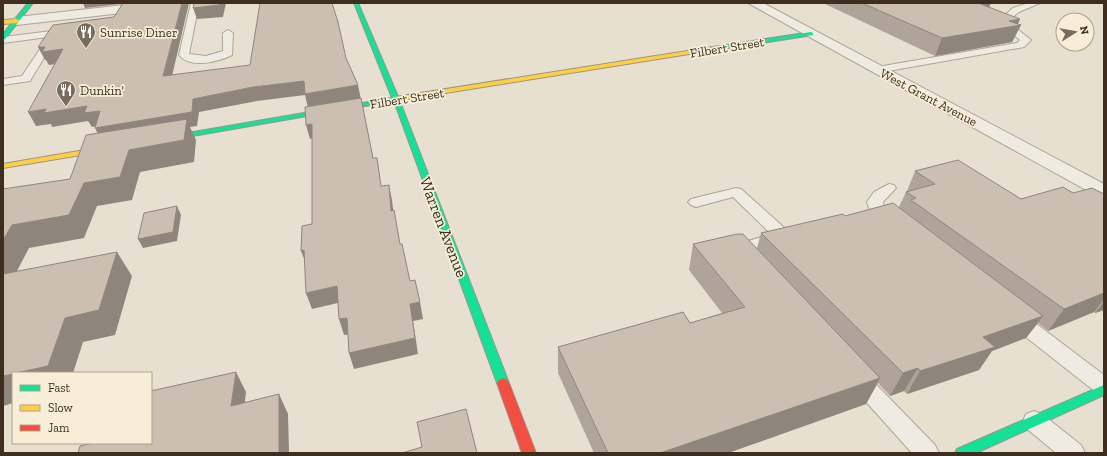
<svg xmlns="http://www.w3.org/2000/svg" width="1107" height="456" font-family="'Zilla Slab',serif">
<rect width="100%" height="100%" fill="#e7e0d1"/>
<g fill="none" stroke-linecap="round" stroke-linejoin="round">
<defs>
<g id="lane">
<path d="M 191,3 L 199,3 L 189,54 L 206,56 L 223,51 L 223,33 L 228,30 L 233,33 L 232,55 C 218,62 190,69 179,55 Z"/>
<path d="M 1028,3 L 1040,3 L 1019,12 L 1010,19 L 1016,28 L 1031,40 L 1024,47 L 877,73 L 872,70 L 877,67 L 1017,43 L 1020,40 L 1010,32 L 1000,19 L 1013,8 Z"/>
<path d="M 68,29 L 71,30 L 73,32 L 71,34 L 57,36 L 30,81 L 3,85 L 3,79 L 22,76 L 48,37 L 3,43 L 3,37 Z"/>
<path d="M 889,184 L 894,185 L 896,188 L 883,202 L 884,208 L 899,221 L 897,224 C 883,228 870,215 867,202 L 874,192 Z"/>
<path d="M 736,188 L 741,189 L 789,232 L 791,236 L 789,240 L 748,253 L 746,257 L 740,259 L 734,257 L 730,250 L 732,246 L 771,234 L 733,197 L 696,207 L 691,205 L 688,202 L 691,199 Z"/>
<path d="M 1015,311 L 1022,313 L 1104,375 L 1104,396 L 1097,393 L 1008,323 L 1006,318 L 1008,313 Z"/>
<path d="M 857,369 L 864,372 L 935,445 L 939,453 L 912,453 L 850,384 L 847,378 L 850,372 Z"/>
<path d="M 1034,411 L 1042,414 L 1081,445 L 1085,453 L 1056,453 L 1026,428 L 1023,421 L 1026,414 Z"/>
</g>
<g id="street">
<path d="M 142,3 L 180,3 L 174,7 L 17,25 L 11,21 L 17,17 Z"/>
<path d="M 748,3 L 763,3 L 1104,184 L 1104,198 L 1097,196 Z"/>
</g>
<g id="fast">
<path d="M 28,3 L 33,3 L 5,39 L 3,40 L 3,34 Z"/>
<path d="M 354,3 L 358,3 L 399,99 L 509,383 L 507,386 L 503,388 L 499,386 L 497,383 L 394,101 L 164,141 L 160,139 L 164,137 L 392,98 Z"/>
<path d="M 811,32 L 813,33 L 813,35 L 706,52 L 703,50 L 706,48 Z"/>
<path d="M 1104,385 L 1104,395 L 976,453 L 955,453 L 957,449 Z"/>
</g>
<g id="slow">
<path d="M 3,20 L 17,19 L 20,21 L 17,23 L 3,24 Z"/>
<path d="M 706,48 L 709,50 L 708,51 L 395,101 L 392,99 L 395,97 Z"/>
<path d="M 108,146 L 111,146 L 111,150 L 3,168 L 3,164 Z"/>
</g>
<path id="jam" d="M 503,378 L 507,380 L 509,383 L 536,453 L 522,453 L 497,383 L 499,380 Z"/>
</defs>
<use href="#lane" stroke="#ada599" stroke-width="2"/>
<use href="#street" stroke="#ada599" stroke-width="2"/>
<use href="#fast" stroke="#9c958a" stroke-width="2"/>
<use href="#slow" stroke="#9c958a" stroke-width="2"/>
<use href="#jam" stroke="#9c958a" stroke-width="2"/>
<use href="#lane" fill="#efebe3" fill-rule="evenodd"/>
<use href="#street" fill="#efebe3" fill-rule="evenodd"/>
<use href="#fast" fill="#16e098" fill-rule="evenodd"/>
<use href="#slow" fill="#ffcf43" fill-rule="evenodd"/>
<use href="#jam" fill="#f24e42" fill-rule="evenodd"/>
</g>
<g fill="#afa499">
<path d="M 823,3 L 991,3 L 989,7 L 1018,24 L 1021,25 L 1012,42 L 935,56 Z"/>
<path d="M 915,171 L 1021,199 L 1073,193 L 1104,194 L 1104,310 L 1095,313 L 1094,312 L 1048,331 L 1038,323 L 1026,338 L 992,351 L 979,370 L 907,394 L 904,391 L 890,396 L 878,383 L 866,404 L 728,453 L 594,453 L 558,373 L 558,347 L 690,323 L 722,313 L 689,270 L 693,244 L 757,248 L 761,233 L 845,216 L 899,207 L 906,192 L 907,191 Z"/>
</g>
<g fill="#8e867d">
<path d="M 83,3 L 129,3 L 85,8 Z"/>
<path d="M 182,3 L 189,3 L 169,89 L 163,76 Z"/>
<path d="M 219,3 L 226,3 L 223,17 L 197,19 L 193,8 Z"/>
<path d="M 977,3 L 991,3 L 985,16 Z"/>
<path d="M 1020,19 L 1017,26 L 1021,25 L 1012,42 L 935,56 L 942,38 L 1009,21 Z"/>
<path d="M 38,47 L 45,47 L 63,49 L 70,62 L 49,65 L 46,60 L 45,60 Z"/>
<path d="M 304,81 L 358,85 L 376,173 L 308,108 L 305,95 L 257,101 L 199,112 L 197,126 L 190,127 L 196,140 L 194,162 L 140,172 L 132,200 L 97,206 L 84,238 L 29,248 L 3,298 L 3,240 L 12,225 L 84,183 L 102,142 L 95,128 L 193,99 L 253,87 Z"/>
<path d="M 87,106 L 100,111 L 108,124 L 92,127 L 88,121 L 52,127 L 51,124 L 36,126 L 28,112 L 46,109 Z"/>
<path d="M 312,124 L 316,138 L 310,139 L 306,125 Z"/>
<path d="M 389,185 L 392,200 L 395,226 L 391,211 Z"/>
<path d="M 177,206 L 181,215 L 177,241 L 143,248 L 138,239 Z"/>
<path d="M 304,250 L 307,266 L 301,251 Z"/>
<path d="M 117,252 L 132,276 L 115,335 L 83,342 L 73,373 L 16,373 L 65,318 Z"/>
<path d="M 337,286 L 342,302 L 312,309 L 306,293 Z"/>
<path d="M 1104,293 L 1104,299 L 1094,312 L 1048,331 L 1064,309 Z"/>
<path d="M 420,302 L 423,319 L 413,321 L 418,354 L 354,369 L 349,353 L 410,304 Z"/>
<path d="M 1104,302 L 1104,310 L 1095,313 Z"/>
<path d="M 1043,316 L 1026,338 L 992,351 L 979,370 L 907,394 L 920,371 L 983,337 Z"/>
<path d="M 347,318 L 352,334 L 344,335 L 339,319 Z"/>
<path d="M 918,368 L 904,391 L 890,396 L 903,373 Z"/>
<path d="M 236,372 L 246,392 L 242,427 L 231,406 Z"/>
<path d="M 13,374 L 13,403 L 3,406 L 3,376 Z"/>
<path d="M 880,378 L 866,404 L 728,453 L 660,453 Z"/>
<path d="M 279,394 L 288,414 L 289,453 L 279,453 Z"/>
</g>
<g fill="#cbbfb2" stroke="#8e867d">
<path d="M 123,3 L 182,3 L 163,76 L 250,65 L 260,3 L 332,3 L 338,22 L 346,58 L 358,85 L 305,94 L 304,81 L 253,87 L 193,99 L 192,112 L 95,128 L 100,111 L 84,113 L 87,106 L 44,113 L 46,109 L 28,112 L 63,49 L 42,52 L 45,47 L 38,47 L 53,25 L 114,17 Z"/>
<path d="M 194,3 L 219,3 L 219,5 L 193,8 Z"/>
<path d="M 862,3 L 978,3 L 1020,19 L 1009,21 L 1021,25 L 942,38 Z"/>
<path d="M 361,98 L 373,158 L 377,158 L 381,186 L 389,185 L 391,211 L 394,210 L 400,244 L 402,244 L 410,281 L 415,280 L 420,302 L 410,304 L 415,338 L 349,353 L 347,318 L 339,319 L 337,286 L 306,293 L 304,250 L 301,251 L 302,226 L 312,224 L 312,124 L 306,125 L 305,107 Z"/>
<path d="M 187,119 L 184,140 L 129,150 L 120,177 L 84,183 L 69,215 L 12,225 L 3,240 L 3,189 L 70,179 L 86,135 Z"/>
<path d="M 958,160 L 1021,199 L 1063,187 L 1073,193 L 1092,188 L 1104,194 L 1104,293 L 1064,309 L 911,200 L 916,198 L 906,192 L 935,184 L 915,171 Z"/>
<path d="M 893,203 L 1043,316 L 983,337 L 995,347 L 920,371 L 918,368 L 903,373 L 761,233 L 843,214 L 845,216 Z"/>
<path d="M 177,206 L 173,232 L 138,239 L 144,213 Z"/>
<path d="M 737,234 L 743,234 L 880,378 L 660,453 L 608,453 L 558,347 L 683,312 L 690,323 L 745,307 L 693,244 Z"/>
<path d="M 117,252 L 99,310 L 65,318 L 48,366 L 16,373 L 13,373 L 13,374 L 3,376 L 3,274 Z"/>
<path d="M 236,372 L 231,406 L 279,394 L 279,453 L 78,453 L 80,446 L 93,443 L 151,443 L 151,391 Z"/>
<path d="M 466,409 L 477,453 L 402,453 L 422,447 L 417,422 Z"/>
</g>
<defs>
<symbol id="restaurant-pin" viewBox="-11 -11 22 30"><path d="M0 17L-7.5 6A9.5 9.5 0 1 1 7.5 6Z" fill="#786c5e" stroke="#f7eed8"/><path d="M-5-6h1v4h1v-4h1v4h1v-4h1v5L-1.5 .5V6h-2V.5L-5-1ZM5-6V6H3V1.5H1.5Q1.5-4 5-6Z" fill="#fff"/></symbol>
</defs>
<g fill-rule="evenodd">
<use href="#restaurant-pin" x="75" y="21" width="22" height="30"/>
<use href="#restaurant-pin" x="55" y="79" width="22" height="30"/>
</g>
<g text-anchor="middle" stroke-width="3.5" stroke-linejoin="round" paint-order="stroke">
<g font-size="13" fill="#3d2e20" stroke="#f7eed8" text-anchor="start">
<text x="100" y="37">Sunrise Diner</text>
<text x="80" y="95">Dunkin'</text>
</g>
<g font-size="13" fill="#3d2e20" stroke="#f7eed8">
<text transform="translate(727 47) rotate(-9)" y="5">Filbert Street</text>
<text transform="translate(929 97) rotate(28)" y="5">West Grant Avenue</text>
<text transform="translate(407 98) rotate(-9)" y="5">Filbert Street</text>
</g>
<g font-size="16" fill="#3d2e20" stroke="#f7eed8">
<text transform="translate(444 227) rotate(69)" y="6">Warren Avenue</text>
</g>
</g>
<rect width="1107" height="456" fill="none" stroke="#3d2e20" stroke-width="8"/>
<rect x="12" y="372" width="140" height="72" fill="#f7eed8" stroke="#ada18e"/>
<rect x="20" y="385" width="20" height="6" fill="#16e098" stroke="#ada18e"/>
<text x="48" y="392" font-size="12" fill="#3d2e20">Fast</text>
<rect x="20" y="405" width="20" height="6" fill="#ffcf43" stroke="#ada18e"/>
<text x="48" y="412" font-size="12" fill="#3d2e20">Slow</text>
<rect x="20" y="425" width="20" height="6" fill="#f24e42" stroke="#ada18e"/>
<text x="48" y="432" font-size="12" fill="#3d2e20">Jam</text>
<g transform="translate(1075 32) rotate(79)"><circle r="19" fill="#f7eed8" stroke="#ada18e"/>
<path d="M0-3L7 15L0 10L-7 15Z" fill="#786c5e"/>
<text y="-6" font-size="11" font-weight="bold" text-anchor="middle" fill="#3d2e20">N</text>
</g>
</svg>
